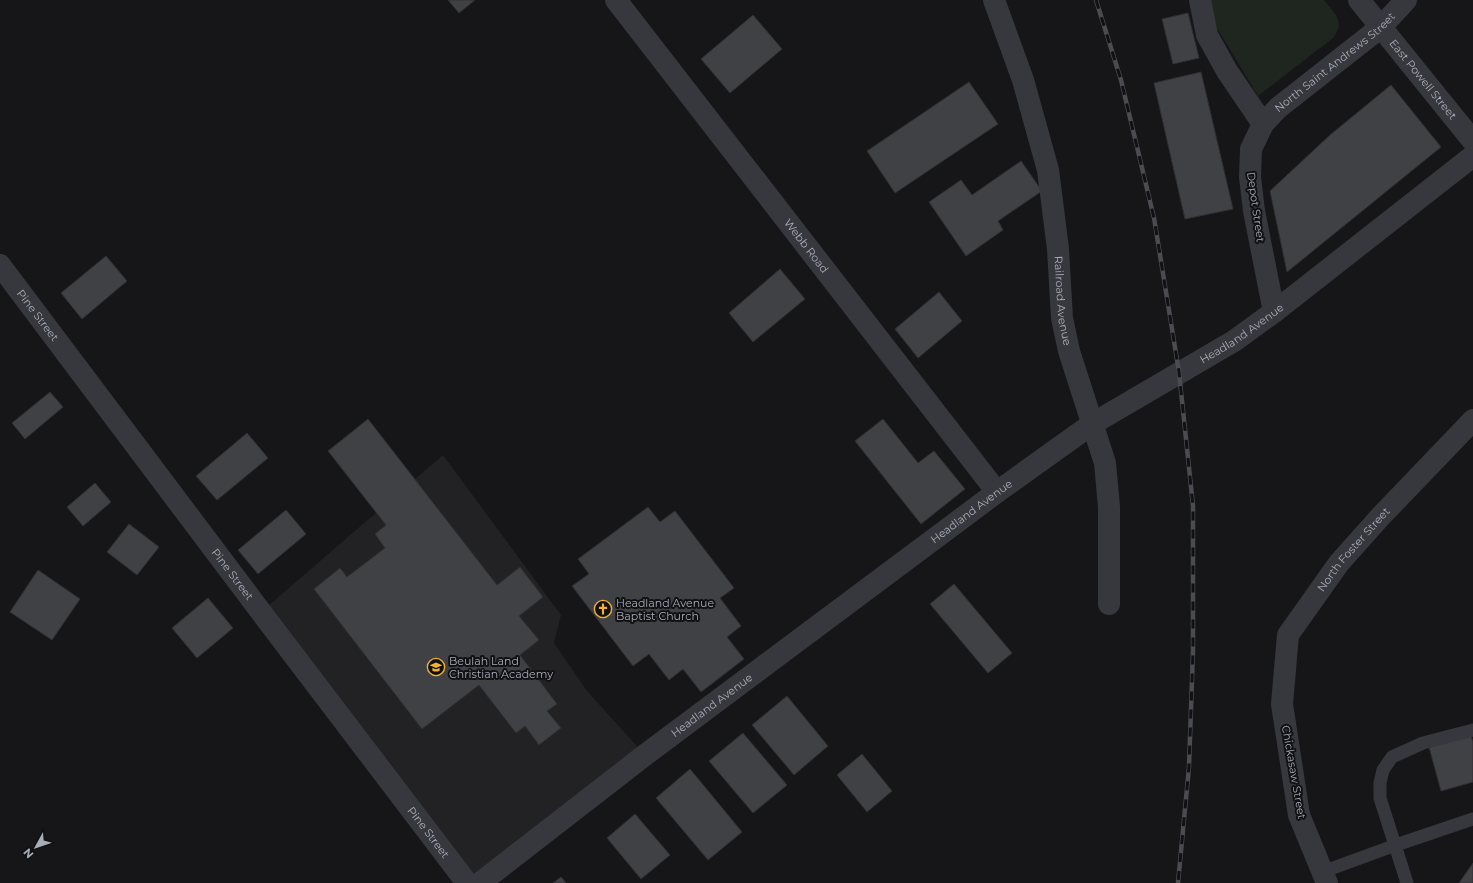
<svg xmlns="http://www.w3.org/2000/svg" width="1473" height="883" font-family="Montserrat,sans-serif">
<rect width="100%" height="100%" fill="#161618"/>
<path fill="#222225" d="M 443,455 L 561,615 L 554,643 L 587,691 L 645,755 L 480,883 L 261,612 Z"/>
<path fill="#1e261f" d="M 1209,0 L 1324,0 C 1335,14 1346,22 1333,38 L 1258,96 L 1217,28 Z"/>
<g fill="#404145" stroke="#303034">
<path d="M 448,0 L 475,0 L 459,13 Z"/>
<path d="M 1188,13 L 1199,58 L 1173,64 L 1162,19 Z"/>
<path d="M 753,15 L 782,49 L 730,93 L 701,59 Z"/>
<path d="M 1201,72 L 1233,209 L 1185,219 L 1154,83 Z"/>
<path d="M 969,82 L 998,124 L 895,193 L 867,151 Z"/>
<path d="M 1391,85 L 1441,147 L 1287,272 L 1270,191 L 1330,135 Z"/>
<path d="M 1021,161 L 1042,191 L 998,221 L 1003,230 L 966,256 L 929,202 L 961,180 L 972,195 Z"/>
<path d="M 106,256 L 127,281 L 82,319 L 61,293 Z"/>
<path d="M 780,269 L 805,299 L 753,342 L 729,313 Z"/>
<path d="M 939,292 L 962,321 L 918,358 L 895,329 Z"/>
<path d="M 50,392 L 63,407 L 25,439 L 12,423 Z"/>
<path d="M 368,419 L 497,585 L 520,567 L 543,597 L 519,616 L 539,640 L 520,655 L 557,704 L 547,711 L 561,728 L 539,745 L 525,726 L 516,733 L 479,685 L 422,729 L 314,589 L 340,568 L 347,577 L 385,548 L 375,534 L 386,525 L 328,451 Z"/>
<path d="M 883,419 L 918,463 L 934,451 L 965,489 L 921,524 L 855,441 Z"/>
<path d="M 247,433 L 268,458 L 217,500 L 196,476 Z"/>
<path d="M 95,483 L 111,502 L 83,526 L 67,507 Z"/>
<path d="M 648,507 L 660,522 L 675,511 L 734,588 L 720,598 L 741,626 L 727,637 L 744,659 L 701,692 L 683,669 L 669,680 L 649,654 L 633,666 L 572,586 L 589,574 L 578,559 Z"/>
<path d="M 286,510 L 306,534 L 258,574 L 238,550 Z"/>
<path d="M 129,524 L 159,547 L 137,575 L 107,552 Z"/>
<path d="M 38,570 L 80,599 L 52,640 L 10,612 Z"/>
<path d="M 954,584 L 1012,653 L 988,673 L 930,604 Z"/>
<path d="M 208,598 L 233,628 L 197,658 L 172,628 Z"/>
<path d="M 787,696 L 828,746 L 794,775 L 752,725 Z"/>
<path d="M 743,733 L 787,785 L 753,813 L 709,761 Z"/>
<path d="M 1471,736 L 1473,742 L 1473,782 L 1441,791 L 1429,747 Z"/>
<path d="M 862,754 L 892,791 L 867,812 L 837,775 Z"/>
<path d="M 690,769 L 742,832 L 708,860 L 656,798 Z"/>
<path d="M 635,814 L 670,855 L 641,879 L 607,838 Z"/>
<path d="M 1473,863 L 1473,883 L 1459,883 Z"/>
<path d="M 561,877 L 566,883 L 553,883 Z"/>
</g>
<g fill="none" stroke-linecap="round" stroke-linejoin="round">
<g stroke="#37383d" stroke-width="13">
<path d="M 1322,872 L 1396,845 L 1473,819"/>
<path d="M 1407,883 L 1380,798 L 1380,783 L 1383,770 L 1392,757 L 1423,743 L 1473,730"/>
</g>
<g stroke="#37383d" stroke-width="22">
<path id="s1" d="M 616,0 L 997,492"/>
<path id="s2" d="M 994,0 L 1023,80 L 1048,170 L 1058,249 L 1062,318 L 1069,351 L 1105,463 L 1109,507 L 1109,604"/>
<path d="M 1200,0 L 1207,35 L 1227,71 L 1263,124"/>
<path id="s3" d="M 1359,0 L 1473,141"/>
<path id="s4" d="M 0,265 L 261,612 L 467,883"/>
<path id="s5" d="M 1274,312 L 1254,211 L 1250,177 L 1251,149 L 1263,124 L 1278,108 L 1381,27 L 1406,0"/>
<path id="s6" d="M 480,883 L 645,755 L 997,492 L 1092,424 L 1234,341 L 1274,312 L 1473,156"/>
<path id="s7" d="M 1327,883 L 1299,815 L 1282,704 L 1288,635 L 1339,563 L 1381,516 L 1473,420"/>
</g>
<defs>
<path id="rail" d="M 1096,0 L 1121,80 L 1154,218 L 1179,372 L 1193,506 L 1193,651 L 1189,767 L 1178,883"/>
</defs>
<use href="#rail" stroke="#4a4c52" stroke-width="4.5"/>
<use href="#rail" stroke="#111113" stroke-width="3" stroke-dasharray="9" stroke-linecap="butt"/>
</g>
<defs>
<symbol id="church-ring" viewBox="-11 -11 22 22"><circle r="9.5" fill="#111113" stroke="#f2b134" stroke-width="1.5"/><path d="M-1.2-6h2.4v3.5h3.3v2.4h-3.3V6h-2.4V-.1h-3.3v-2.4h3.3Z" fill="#f2b134"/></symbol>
<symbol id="school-ring" viewBox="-11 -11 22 22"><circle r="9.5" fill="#111113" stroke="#f2b134" stroke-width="1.5"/><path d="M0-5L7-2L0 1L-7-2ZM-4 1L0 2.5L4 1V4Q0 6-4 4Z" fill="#f2b134"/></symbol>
</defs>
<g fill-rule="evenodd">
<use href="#church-ring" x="593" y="599" width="20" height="20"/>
<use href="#school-ring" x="426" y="657" width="20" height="20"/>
</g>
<g text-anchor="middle" stroke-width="4" stroke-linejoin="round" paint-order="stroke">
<g font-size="11" fill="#a8adb8" stroke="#111113">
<text dy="4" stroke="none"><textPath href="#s5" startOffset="288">North Saint Andrews Street</textPath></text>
<text dy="4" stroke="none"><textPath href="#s3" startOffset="102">East Powell Street</textPath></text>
<text transform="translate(1256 207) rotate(82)" y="4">Depot Street</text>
<text dy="4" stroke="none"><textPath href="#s1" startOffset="311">Webb Road</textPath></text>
<text dy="4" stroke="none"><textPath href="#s2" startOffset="310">Railroad Avenue</textPath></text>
<text dy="4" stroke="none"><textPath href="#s4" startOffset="63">Pine Street</textPath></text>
<text dy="4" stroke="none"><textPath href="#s6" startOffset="940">Headland Avenue</textPath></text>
<text dy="4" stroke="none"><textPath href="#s6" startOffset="616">Headland Avenue</textPath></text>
<text dy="4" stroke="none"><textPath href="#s7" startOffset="363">North Foster Street</textPath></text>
<text dy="4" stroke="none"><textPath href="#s4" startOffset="387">Pine Street</textPath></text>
<text dy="4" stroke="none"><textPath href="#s6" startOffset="292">Headland Avenue</textPath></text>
<text transform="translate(1294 772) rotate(80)" y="4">Chickasaw Street</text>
<text dy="4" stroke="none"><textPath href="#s4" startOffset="711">Pine Street</textPath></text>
</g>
<g font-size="11" fill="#a8adb8" stroke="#111113" text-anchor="start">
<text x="616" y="607">Headland Avenue<tspan x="616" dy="13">Baptist Church</tspan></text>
<text x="449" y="665">Beulah Land<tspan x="449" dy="13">Christian Academy</tspan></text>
</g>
</g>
<g transform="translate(36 847) rotate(230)" stroke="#111113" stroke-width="3" paint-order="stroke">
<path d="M0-3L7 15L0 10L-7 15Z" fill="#a8adb8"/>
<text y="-6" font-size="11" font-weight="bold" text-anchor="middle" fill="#a8adb8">N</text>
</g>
</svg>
